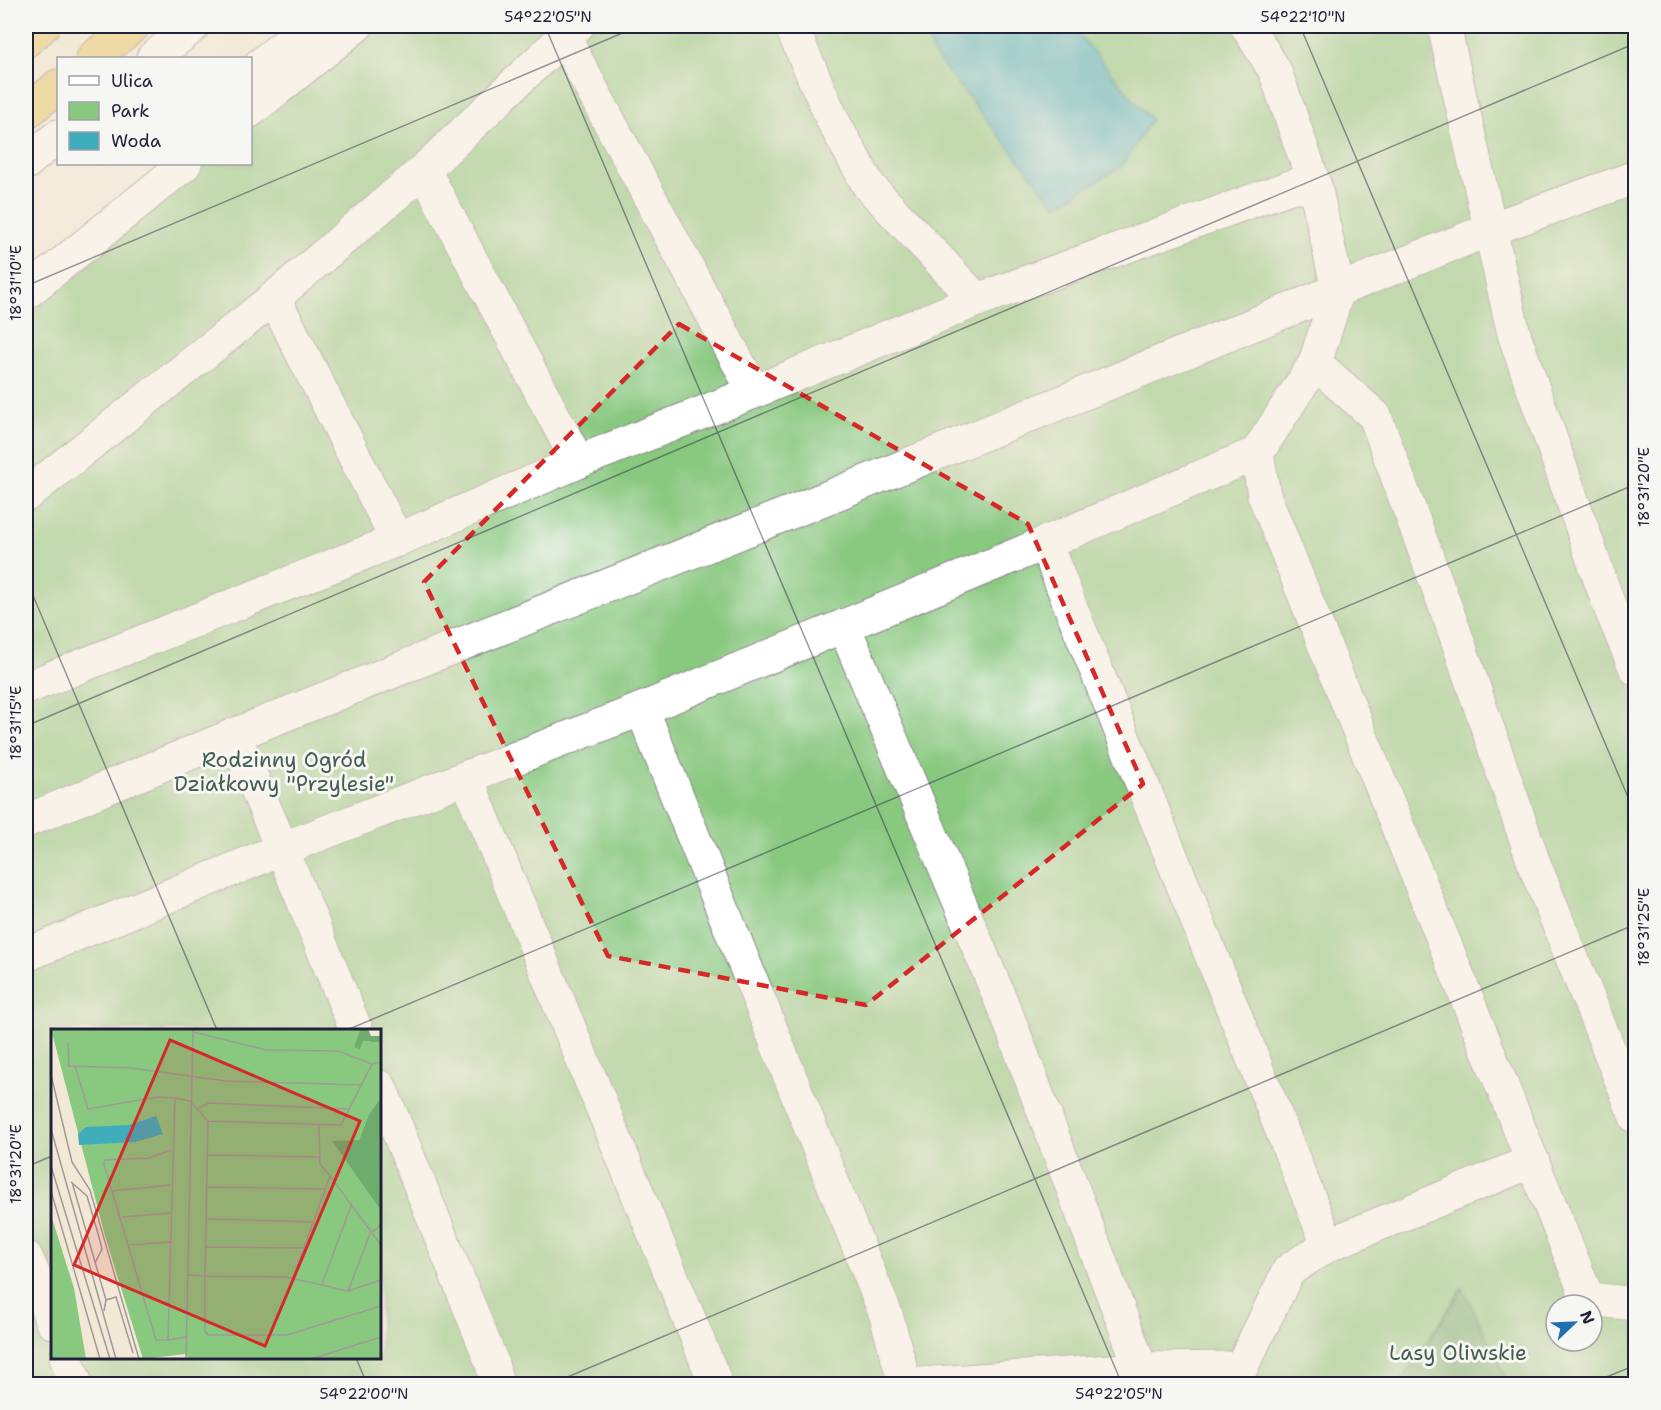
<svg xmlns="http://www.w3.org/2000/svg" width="1661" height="1410" font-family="'Shantell Sans',sans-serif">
<rect width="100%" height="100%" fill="#f6f6f2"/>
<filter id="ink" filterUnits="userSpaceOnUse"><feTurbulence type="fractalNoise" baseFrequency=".0167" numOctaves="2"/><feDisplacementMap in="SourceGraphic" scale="12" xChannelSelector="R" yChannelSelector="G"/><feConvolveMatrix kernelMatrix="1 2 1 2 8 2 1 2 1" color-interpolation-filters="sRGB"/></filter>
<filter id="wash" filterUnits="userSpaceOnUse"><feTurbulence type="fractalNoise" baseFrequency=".008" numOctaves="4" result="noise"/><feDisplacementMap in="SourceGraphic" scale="24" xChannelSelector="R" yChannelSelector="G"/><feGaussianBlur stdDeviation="1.35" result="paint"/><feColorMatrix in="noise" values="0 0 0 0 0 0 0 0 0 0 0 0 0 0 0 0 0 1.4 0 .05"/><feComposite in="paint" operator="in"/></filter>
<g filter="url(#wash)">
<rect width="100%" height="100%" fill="#f3e8d5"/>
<path fill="#88c87f" stroke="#55755d" stroke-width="1.5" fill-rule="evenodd" d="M 380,26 L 1635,26 L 1635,1384 L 1509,1384 L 1462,1288 L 1400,1384 L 26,1384 L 26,317 L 207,164 L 250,164 L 251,127 ZM 52,1030 L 380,1030 L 380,1358 L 52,1358 ZM 1556,1305 L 1592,1305 L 1592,1341 L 1556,1341 Z"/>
<path fill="#6eac6e" stroke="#486754" stroke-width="1.5" d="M 1463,1288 L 1509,1384 L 1400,1384 Z"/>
<path fill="#3fadbc" stroke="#30687c" stroke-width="1.5" d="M 925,26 L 1072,26 L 1151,120 L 1122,166 L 1056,206 L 932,52 Z"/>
</g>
<g filter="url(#ink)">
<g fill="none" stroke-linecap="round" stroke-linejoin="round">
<defs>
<g id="minor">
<path d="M 791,26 L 834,123 L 869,186 L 977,300"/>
<path d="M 1247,26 L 1275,71 L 1315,186"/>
<path d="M 1444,26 L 1514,334 L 1609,605 L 1636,669"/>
<path d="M 564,37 L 754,392"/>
<path d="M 153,58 L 193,26"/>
<path d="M 250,73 L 308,26"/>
<path d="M 250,111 L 356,26"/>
<path d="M 26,163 L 58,136"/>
<path d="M 424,170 L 578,462"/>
<path d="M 26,293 L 185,164"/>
<path d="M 274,298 L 397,540"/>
<path d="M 1315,363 L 1375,416 L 1455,633 L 1535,866 L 1636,1117"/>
<path d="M 1257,453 L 1264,495 L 1588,1299 L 1636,1304"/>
<path d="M 26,495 L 274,298 L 424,170 L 564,37 L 577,26"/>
<path d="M 1045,543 L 1328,1245"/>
<path d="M 844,626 L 1009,1020 L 1141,1369"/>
<path d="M 26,688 L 397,540 L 578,462 L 754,392 L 977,300 L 1293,186 L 1315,186 L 1338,290 L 1315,363 L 1257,453 L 1045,543 L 642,709 L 282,849 L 234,735"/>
<path d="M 642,709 L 886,1315 L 905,1384"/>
<path d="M 466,777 L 716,1384"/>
<path d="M 26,821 L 234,735 L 799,509 L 1338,290 L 1491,229 L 1636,177"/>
<path d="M 26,955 L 282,849 L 356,1030"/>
<path d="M 380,1087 L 491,1360 L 497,1384"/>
<path d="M 26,1257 L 39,1287 L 52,1322"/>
<path d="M 66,1358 L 76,1384"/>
<path d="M 1241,1368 L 1289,1270 L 1328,1245 L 1533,1161"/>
<path d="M 921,1384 L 1141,1369 L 1241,1368 L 1235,1384"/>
</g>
<g id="highway">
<path d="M 26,41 L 43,26"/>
<path d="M 93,58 L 133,26"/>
<path d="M 26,113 L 58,86"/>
</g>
</defs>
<use href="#minor" stroke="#8a8588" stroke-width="35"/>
<use href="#highway" stroke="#8a8588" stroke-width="35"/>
<use href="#minor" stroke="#fff" stroke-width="33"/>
<use href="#highway" stroke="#eac769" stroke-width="33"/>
</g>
</g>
<path d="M0 0H1661V1410H0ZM 679,324 L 1028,524 L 1143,784 L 866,1005 L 608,956 L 424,582 Z" fill="#f3e8d5" fill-opacity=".55" fill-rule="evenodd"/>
<path fill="none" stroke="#d62828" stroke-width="4.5" stroke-dasharray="12 8" stroke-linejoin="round" d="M 679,324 L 1028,524 L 1143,784 L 866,1005 L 608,956 L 424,582 Z"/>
<path fill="none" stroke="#22223b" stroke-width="1.5" stroke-opacity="0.45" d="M 545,26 L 1122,1384M 1300,26 L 1636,816M 26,286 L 639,26M 26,579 L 217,1030M 26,726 L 1636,43M 347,1030 L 1636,484M 26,1167 L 52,1156M 356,1358 L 367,1384M 551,1384 L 1636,924M 1589,1384 L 1636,1365"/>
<g text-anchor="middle" stroke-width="6" stroke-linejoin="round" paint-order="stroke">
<g font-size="21" fill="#465c53" stroke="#f6f6f2">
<text x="284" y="767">Rodzinny Ogród<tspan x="284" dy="24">Działkowy "Przylesie"</tspan></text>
<text x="1458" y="1360">Lasy Oliwskie</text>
</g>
</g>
<g transform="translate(51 1029)">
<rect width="330" height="330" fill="#f3e8d5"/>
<path d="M 0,0 L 309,0 L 303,18 L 312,12 L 330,14 L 330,68 L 318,85 L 308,111 L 282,113 L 330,182 L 330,330 L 138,330 L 134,325 L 92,330 L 54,207 ZM 0,186 L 23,259 L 35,330 L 0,330 Z" fill="#88c87f"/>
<path d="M 309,0 L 317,0 L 320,7 L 330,7 L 330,14 L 312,12 L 309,20 L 303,18 ZM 330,68 L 330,182 L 281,112 L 308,111 L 318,85 Z" fill="#6eac6e"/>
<path d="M 105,87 L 112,105 L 84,113 L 28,116 L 27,105 L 35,98 L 78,96 Z" fill="#3fadbc"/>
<path fill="none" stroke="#9f9997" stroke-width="1.5" d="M 142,3 L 215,21 L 287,22 L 321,35 L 330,33M 17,14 L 18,37 L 80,39 L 175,52 L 311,56M 24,37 L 37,80 L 106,68 L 124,69M 0,46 L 21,133 L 39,161 L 88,330M 148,79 L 158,74 L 299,80M 157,92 L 290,96 L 321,35M 268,95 L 269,135 L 279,147M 0,100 L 65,330M 157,126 L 268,128M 0,137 L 59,330M 20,153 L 36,167 L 48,208 L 51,220 L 44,234M 21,153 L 55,271 L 53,282M 156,158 L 274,160M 0,162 L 49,330M 61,162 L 120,156M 71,188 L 119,184M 156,190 L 263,193M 79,216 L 119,213M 155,218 L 252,219M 242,249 L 279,147 L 330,216M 330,251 L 297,262 L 235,248 L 154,247 L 154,302 L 157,306 L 236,306 L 330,277M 271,255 L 301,174M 297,262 L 319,205 L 330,196M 55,271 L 65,268 L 82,324M 135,308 L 117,311 L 124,69 L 139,72 L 157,92 L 154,247 L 136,246M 117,311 L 105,311 L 53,135 L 54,131 L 98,129 L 120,121M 135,330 L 142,0M 260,330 L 330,308"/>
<path fill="#d62828" fill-opacity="0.15" stroke="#d62828" stroke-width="3" d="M 119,11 L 309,92 L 214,317 L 23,236 Z"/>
<rect width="330" height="330" fill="none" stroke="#22223b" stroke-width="3"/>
</g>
<rect width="1661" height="1410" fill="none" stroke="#f6f6f2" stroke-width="66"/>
<rect x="57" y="57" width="195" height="108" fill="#f6f6f2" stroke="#a1a1a9" stroke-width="1.5"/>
<rect x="69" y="76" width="30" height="9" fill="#ffffff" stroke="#a1a1a9" stroke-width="1.5"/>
<text x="111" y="87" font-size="18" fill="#22223b">Ulica</text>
<rect x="69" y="102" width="30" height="18" fill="#88c87f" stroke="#a1a1a9" stroke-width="1.5"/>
<text x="111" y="117" font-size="18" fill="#22223b">Park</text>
<rect x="69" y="132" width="30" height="18" fill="#3fadbc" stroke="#a1a1a9" stroke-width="1.5"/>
<text x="111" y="147" font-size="18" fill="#22223b">Woda</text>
<g transform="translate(1574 1323) rotate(67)"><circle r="28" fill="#f6f6f2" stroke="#a1a1a9" stroke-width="1.5"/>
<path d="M0-4.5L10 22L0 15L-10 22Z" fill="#1f6fb2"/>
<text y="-9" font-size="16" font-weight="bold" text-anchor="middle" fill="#22223b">N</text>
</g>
<rect x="33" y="33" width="1595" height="1344" fill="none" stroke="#22223b" stroke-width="2"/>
<g font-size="15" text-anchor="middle" fill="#22223b">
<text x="548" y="22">54°22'05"N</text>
<text x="1303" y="22">54°22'10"N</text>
<text transform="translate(16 283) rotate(-90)" y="5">18°31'10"E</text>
<text transform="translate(1644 487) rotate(-90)" y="5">18°31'20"E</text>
<text transform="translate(16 723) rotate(-90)" y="5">18°31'15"E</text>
<text transform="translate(1644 927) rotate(-90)" y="5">18°31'25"E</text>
<text transform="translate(16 1164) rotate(-90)" y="5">18°31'20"E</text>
<text x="364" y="1399">54°22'00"N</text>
<text x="1119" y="1399">54°22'05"N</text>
</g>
</svg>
